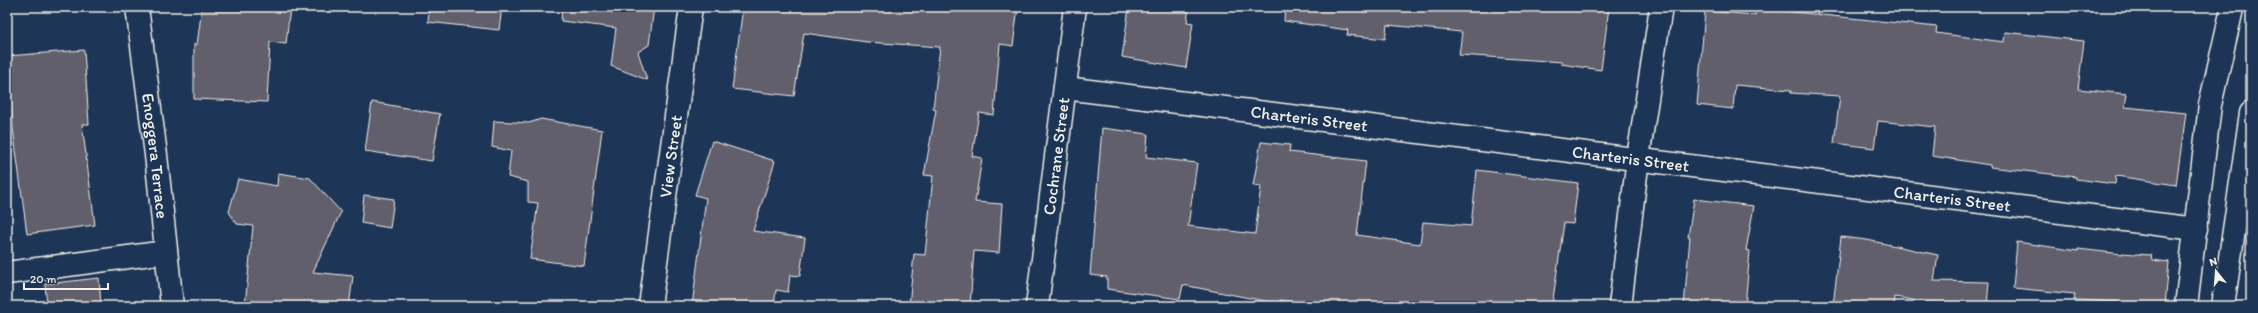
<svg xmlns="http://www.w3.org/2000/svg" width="2258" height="313" font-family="Itim,sans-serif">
<rect width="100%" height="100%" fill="#1d3557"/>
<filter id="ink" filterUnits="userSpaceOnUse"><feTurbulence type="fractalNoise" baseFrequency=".025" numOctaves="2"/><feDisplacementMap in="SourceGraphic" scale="8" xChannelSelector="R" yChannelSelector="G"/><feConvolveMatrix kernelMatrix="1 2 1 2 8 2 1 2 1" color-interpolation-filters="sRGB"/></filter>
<g filter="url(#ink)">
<g fill="#625f6d" stroke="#f4f1e8">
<path d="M 202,7 L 290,7 L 286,44 L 270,42 L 267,102 L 194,99 L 194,44 L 197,45 Z"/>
<path d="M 429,7 L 502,7 L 499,30 L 428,22 Z"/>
<path d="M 562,7 L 654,7 L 649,45 L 638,52 L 647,80 L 611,66 L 616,28 L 561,21 Z"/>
<path d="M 743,7 L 1018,7 L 1013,46 L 1000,44 L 994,115 L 979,113 L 972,156 L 982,158 L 975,202 L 1002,204 L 999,253 L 974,251 L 970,306 L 909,306 L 914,254 L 925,255 L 933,176 L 924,175 L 936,110 L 933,109 L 940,47 L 867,42 L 804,33 L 794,96 L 732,89 Z"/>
<path d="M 1129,7 L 1189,7 L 1187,22 L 1193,23 L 1186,68 L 1122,57 Z"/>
<path d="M 1285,7 L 1609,7 L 1601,70 L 1561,64 L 1562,62 L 1459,55 L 1462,32 L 1387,25 L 1385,39 L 1347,35 L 1348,30 L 1284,21 Z"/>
<path d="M 1755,8 L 1937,27 L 1936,33 L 2004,42 L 2005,32 L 2084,41 L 2078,89 L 2127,94 L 2125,107 L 2186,113 L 2176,185 L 2116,176 L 2115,184 L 2076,179 L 2076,177 L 1990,167 L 1990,165 L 1932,156 L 1935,127 L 1878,121 L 1874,148 L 1834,143 L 1840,96 L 1791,93 L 1791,90 L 1735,85 L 1733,109 L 1697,105 L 1705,11 L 1755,15 Z"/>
<path d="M 84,50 L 89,124 L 82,124 L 95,225 L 27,234 L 13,128 L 7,56 Z"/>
<path d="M 372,102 L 440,114 L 432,161 L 365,151 Z"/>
<path d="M 541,119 L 602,130 L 584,266 L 530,259 L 538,203 L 528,202 L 528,182 L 508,177 L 511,151 L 492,147 L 494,121 L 529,123 Z"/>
<path d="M 1102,128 L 1148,134 L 1146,157 L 1197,163 L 1188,226 L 1255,234 L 1261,186 L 1253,185 L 1261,142 L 1290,145 L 1289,152 L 1366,161 L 1357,235 L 1420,244 L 1423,222 L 1471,226 L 1477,170 L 1578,183 L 1573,224 L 1564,223 L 1552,306 L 1317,306 L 1280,300 L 1280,304 L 1183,285 L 1180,299 L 1107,289 L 1107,277 L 1090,275 Z"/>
<path d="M 712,141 L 775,161 L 753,231 L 805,238 L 800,276 L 790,275 L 788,292 L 776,290 L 774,306 L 692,306 L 706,198 L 695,195 Z"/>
<path d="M 278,173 L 310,178 L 341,212 L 313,272 L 353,276 L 349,306 L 245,306 L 253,226 L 237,224 L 229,212 L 238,179 L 277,186 Z"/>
<path d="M 364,195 L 394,199 L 390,228 L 361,223 Z"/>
<path d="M 1694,199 L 1754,206 L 1746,250 L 1750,251 L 1745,306 L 1684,306 L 1690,237 L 1688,237 Z"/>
<path d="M 1841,237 L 1867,240 L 1938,255 L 1934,281 L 1989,282 L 1987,306 L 1948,306 L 1895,297 L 1894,306 L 1833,306 Z"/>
<path d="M 2017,242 L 2078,251 L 2078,249 L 2122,254 L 2122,253 L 2151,255 L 2152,260 L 2169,262 L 2165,306 L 2137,306 L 2118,304 L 2118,302 L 2074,300 L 2075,294 L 2013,288 Z"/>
<path d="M 99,278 L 101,306 L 47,306 L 45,284 Z"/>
</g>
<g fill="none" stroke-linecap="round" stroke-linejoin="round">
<defs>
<g id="minor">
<path id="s1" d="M 1065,88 L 2196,229"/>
<path d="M 7,273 L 166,252"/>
<path id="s2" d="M 650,306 L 691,7"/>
<path id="s3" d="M 1037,306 L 1075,7"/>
<path d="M 1620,306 L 1638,158 L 1661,7"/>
<path d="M 2186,306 L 2210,105 L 2232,9"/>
<path d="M 2223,306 L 2251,113"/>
</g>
<g id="major">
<path id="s4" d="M 137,7 L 156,155 L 172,306"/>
</g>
</defs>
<use href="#minor" stroke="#f4f1e8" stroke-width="25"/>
<use href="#major" stroke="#f4f1e8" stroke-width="25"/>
<use href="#minor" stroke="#1d3557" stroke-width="22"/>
<use href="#major" stroke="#1d3557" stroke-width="22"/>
</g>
</g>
<g text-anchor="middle" stroke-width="3" stroke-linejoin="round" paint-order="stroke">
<g font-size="17" fill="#f4f1e8" stroke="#1d3557">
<text dy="6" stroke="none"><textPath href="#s1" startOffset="246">Charteris Street</textPath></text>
<text dy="6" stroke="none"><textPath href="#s4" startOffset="150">Enoggera Terrace</textPath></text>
<text dy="6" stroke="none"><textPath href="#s2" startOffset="151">View Street</textPath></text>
<text dy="6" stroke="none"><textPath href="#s3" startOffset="151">Cochrane Street</textPath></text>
<text dy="6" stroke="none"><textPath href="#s1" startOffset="570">Charteris Street</textPath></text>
<text dy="6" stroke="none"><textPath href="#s1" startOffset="894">Charteris Street</textPath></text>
</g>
</g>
<rect width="2258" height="313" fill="none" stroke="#1d3557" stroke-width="24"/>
<rect x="12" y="12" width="2234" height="289" fill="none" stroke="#f4f1e8" stroke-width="1.5" filter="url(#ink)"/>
<g transform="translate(2216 271) rotate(343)" stroke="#1d3557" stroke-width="3" paint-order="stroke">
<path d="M0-3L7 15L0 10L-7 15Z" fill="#f4f1e8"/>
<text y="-6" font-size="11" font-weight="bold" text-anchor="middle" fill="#f4f1e8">N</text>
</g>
<path d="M24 283v6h84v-6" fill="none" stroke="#f4f1e8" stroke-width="2"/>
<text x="30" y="283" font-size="12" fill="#f4f1e8" stroke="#1d3557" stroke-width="3" paint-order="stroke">20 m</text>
</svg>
